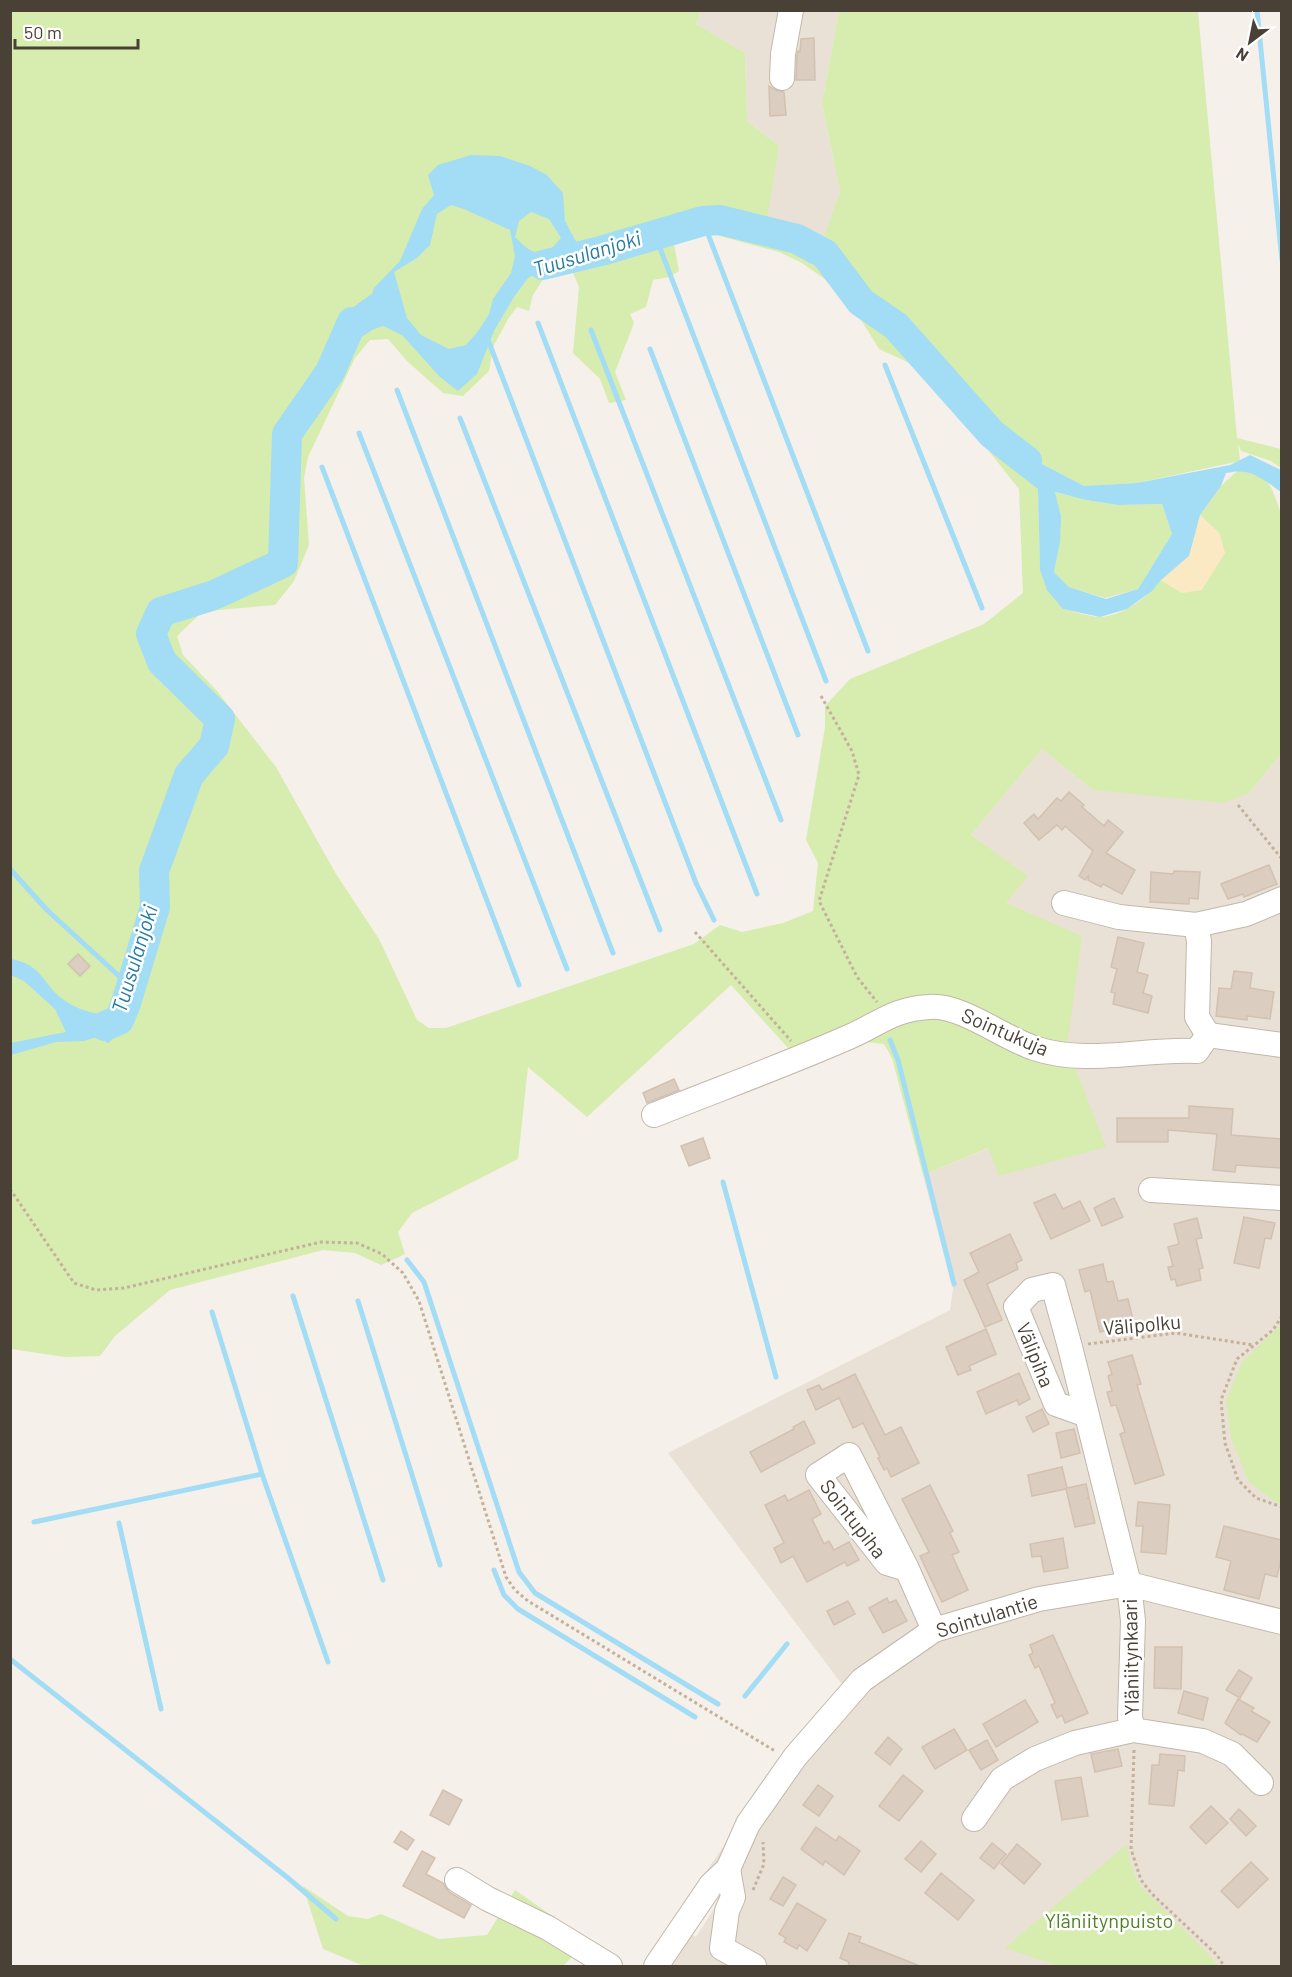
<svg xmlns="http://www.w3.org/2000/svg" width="1292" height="1977" font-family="Barlow,sans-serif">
<rect width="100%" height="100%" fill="#f5f0e9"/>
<g fill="#e9e1d6">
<path d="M 701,11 L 839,11 L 822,104 L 840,191 L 824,241 L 765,226 L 779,146 L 747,121 L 745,53 L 696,24 Z"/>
<path d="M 1042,749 L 1093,790 L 1249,793 L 1281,754 L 1281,1966 L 665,1966 L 689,1933 L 696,1937 L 725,1892 L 703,1876 L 790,1750 L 844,1687 L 668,1453 L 950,1310 L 953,1289 L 923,1175 L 989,1148 L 1006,903 L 1027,876 L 971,835 Z"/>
</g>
<g fill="#d7ecaf" fill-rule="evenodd">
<path d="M 10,11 L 701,11 L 696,24 L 745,53 L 747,121 L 779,146 L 766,226 L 823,241 L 840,191 L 822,104 L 839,11 L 1198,11 L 1237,438 L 1281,449 L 1281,468 L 1271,461 L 1241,451 L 1238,444 L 1240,461 L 1137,483 L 1084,486 L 1042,464 L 999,431 L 1038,489 L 1040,568 L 1063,609 C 1074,611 1089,617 1101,617 C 1124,615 1147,598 1161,580 L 1182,593 L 1220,534 L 1200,515 L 1221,486 L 1238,470 C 1272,478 1269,482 1281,513 L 1281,754 L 1249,793 L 1224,803 L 1093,790 L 1042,749 L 971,835 L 1028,876 L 1006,903 L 1082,936 L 1067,1047 L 1106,1147 L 999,1176 L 988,1148 L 923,1175 L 892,1058 L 884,1044 L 865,1042 L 807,1069 L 731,985 L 587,1117 L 528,1067 L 518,1159 L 412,1213 L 398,1232 L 405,1254 L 381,1265 L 355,1253 L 323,1250 L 170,1290 L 115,1336 L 100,1356 L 65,1357 L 11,1349 ZM 701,231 L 779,252 L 802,263 L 829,282 L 850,302 L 879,349 L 914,365 L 988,450 L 1019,489 L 1023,593 L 984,624 L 850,679 L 825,706 L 825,727 L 806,840 L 818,863 L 813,911 L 783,923 L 742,932 L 720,925 L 694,944 L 446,1028 L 429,1028 L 417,1020 L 379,939 L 336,874 L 276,767 L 217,691 L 183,655 L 177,636 L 200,614 L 218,610 L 275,605 L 294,581 L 309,545 L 304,478 L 308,457 L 355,358 L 370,340 L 388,339 L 407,361 L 443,393 L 463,396 L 489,371 L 493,347 L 508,319 L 517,307 L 529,311 L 533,295 L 547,273 L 571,268 L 579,287 L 573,353 L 600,379 L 609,403 L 626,400 L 615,372 L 634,323 L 630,314 L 646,307 L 653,280 L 669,277 L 679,271 L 674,244 Z"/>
<path d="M 1054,492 L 1086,500 L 1118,505 L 1162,504 L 1172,534 L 1138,589 L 1105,598 L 1069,587 L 1054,572 C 1061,538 1063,525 1054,492 Z"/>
<path d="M 1281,1325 L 1281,1504 L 1274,1501 L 1249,1482 L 1231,1438 L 1226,1401 L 1242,1362 Z"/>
<path d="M 1127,1844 L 1130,1862 L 1139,1885 L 1211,1957 L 1218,1966 L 1059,1966 L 1005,1948 Z"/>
<path d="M 303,1886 L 348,1916 L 368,1919 L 381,1914 L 439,1939 L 487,1935 L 515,1890 L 588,1941 L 563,1966 L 364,1966 L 323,1949 Z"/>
</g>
<path fill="#fbe9c3" d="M 1200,515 L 1220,534 L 1225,553 L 1202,590 L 1182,593 L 1161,580 L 1189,556 Z"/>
<g fill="#a2dcf5" fill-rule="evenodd">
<path d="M 471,155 L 500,156 L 530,166 L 547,175 L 563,193 L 565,221 L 579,247 L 583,259 L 540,271 L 528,278 L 514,297 L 494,331 L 477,374 L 458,391 L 440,377 L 402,335 L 383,326 L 374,329 L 355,341 L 340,363 L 333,357 C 336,319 342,314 372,294 L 374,288 L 400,261 L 422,209 L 434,195 L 428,175 L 438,165 ZM 451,205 L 464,209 L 510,230 L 515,256 L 511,273 L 493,299 L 489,314 L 479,330 L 466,345 L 449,349 L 421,335 L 407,318 L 394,272 L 417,258 L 430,245 L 437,214 ZM 531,212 L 549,219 L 561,238 L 547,254 C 532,254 525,247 515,237 L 519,221 Z"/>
<path d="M 999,431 L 1042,464 L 1084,486 L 1137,483 L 1230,465 L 1250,455 L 1281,470 L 1281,492 C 1263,479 1250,467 1226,473 L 1221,486 L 1200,515 L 1189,556 L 1161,580 L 1152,591 L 1127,609 L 1100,617 L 1063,609 L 1047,590 L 1040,570 L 1038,489 L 988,450 ZM 1055,492 L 1086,500 L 1118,505 L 1162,504 L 1172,534 L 1138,589 L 1106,599 L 1069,587 L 1054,572 L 1060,542 L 1061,517 Z"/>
<path d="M 11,959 C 44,965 42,985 64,1000 C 76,1009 89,1012 103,1015 L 112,1003 L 116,990 L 138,1001 L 115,1037 L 108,1043 L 97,1037 L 84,1041 L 56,1042 L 11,1055 L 11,1043 L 66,1032 L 55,1009 L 24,981 L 11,975 Z"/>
</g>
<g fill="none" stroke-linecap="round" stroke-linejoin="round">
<g stroke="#a2dcf5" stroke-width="5">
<path d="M 1257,10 L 1282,260"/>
<path d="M 703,221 L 868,651"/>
<path d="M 655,235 L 826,681"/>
<path d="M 538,323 L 757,894"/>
<path d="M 591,330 L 781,820"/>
<path d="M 487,337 L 696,883 L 714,920"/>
<path d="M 650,349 L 798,735"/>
<path d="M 885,365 L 982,608"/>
<path d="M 397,390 L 613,953"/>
<path d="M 460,418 L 660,930"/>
<path d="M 359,433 L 567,969"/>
<path d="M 322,467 L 519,985"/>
<path d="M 10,869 L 47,910 L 131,987"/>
<path d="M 890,1040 L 898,1060 L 954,1284"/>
<path d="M 723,1182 L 776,1377"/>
<path d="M 407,1260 L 424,1282 L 519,1572 L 535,1593 L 718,1704"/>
<path d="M 293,1296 L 383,1580"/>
<path d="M 358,1301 L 440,1565"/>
<path d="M 212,1312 L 262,1474 L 328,1662"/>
<path d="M 34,1522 L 262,1474"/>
<path d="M 119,1523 L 161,1709"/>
<path d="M 494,1570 L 504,1595 L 518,1609 L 695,1717"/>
<path d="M 10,1659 L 288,1878 L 336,1919"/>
<path d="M 745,1696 L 787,1644"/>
</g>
<g stroke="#a2dcf5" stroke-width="30">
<path d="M 543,265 L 601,251 L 703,221 L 720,220 L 797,239 L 825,254 L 861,302 L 896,326 L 992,434 L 1027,461"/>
<path d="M 105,1026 L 119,1020 L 126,1003 L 155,907 L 154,871 L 189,775 L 214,746 L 220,719 L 162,662 L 151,634 L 161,612 L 214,595 L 283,563 L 287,434 L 330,372 L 352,322"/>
</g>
</g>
<g fill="#dbcdc0" stroke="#d3c1b0" stroke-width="1.5">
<path d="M 814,38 L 815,80 L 796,80 L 797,56 L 798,51 L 800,52 L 801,39 Z"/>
<path d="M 769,86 L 775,90 L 784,92 L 786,115 L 770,116 Z"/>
<path d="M 1069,792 L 1084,805 L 1082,807 L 1104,826 L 1108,820 L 1123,832 L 1106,853 L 1135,870 L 1122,894 L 1103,884 L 1101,887 L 1088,880 L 1089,875 L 1085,880 L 1079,876 L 1093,851 L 1065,826 L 1062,830 L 1057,825 L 1039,840 L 1024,823 L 1034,814 L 1038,819 L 1057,798 L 1061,801 Z"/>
<path d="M 1269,865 L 1277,884 L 1244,897 L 1243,894 L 1228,899 L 1221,884 Z"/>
<path d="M 1174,871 L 1200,872 L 1198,899 L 1189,898 L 1189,904 L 1150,902 L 1151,872 L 1173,874 Z"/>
<path d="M 1118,937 L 1144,943 L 1137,972 L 1148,975 L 1143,993 L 1152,996 L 1148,1013 L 1113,1004 L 1115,993 L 1111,992 L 1117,969 L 1111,967 Z"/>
<path d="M 78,954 L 90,966 L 80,976 L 68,964 Z"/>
<path d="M 1234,971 L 1252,973 L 1250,988 L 1274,992 L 1270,1019 L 1247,1016 L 1247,1020 L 1216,1016 L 1219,988 L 1231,989 Z"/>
<path d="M 674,1079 L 679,1090 L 647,1103 L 643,1093 Z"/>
<path d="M 1189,1106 L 1233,1109 L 1231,1135 L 1281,1139 L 1281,1168 L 1236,1165 L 1235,1172 L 1213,1170 L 1217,1134 L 1168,1130 L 1168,1142 L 1117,1142 L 1117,1118 L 1189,1118 Z"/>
<path d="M 703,1138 L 710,1158 L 689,1166 L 681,1146 Z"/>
<path d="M 1055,1194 L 1063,1209 L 1080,1201 L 1090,1221 L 1051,1239 L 1034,1203 Z"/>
<path d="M 1114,1198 L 1123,1217 L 1102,1226 L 1094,1208 Z"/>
<path d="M 1244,1217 L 1275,1223 L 1271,1239 L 1265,1238 L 1259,1268 L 1234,1263 Z"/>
<path d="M 1197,1218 L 1202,1238 L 1196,1239 L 1203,1268 L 1199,1269 L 1201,1280 L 1177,1286 L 1175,1279 L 1171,1280 L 1168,1267 L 1173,1266 L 1168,1247 L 1179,1244 L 1174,1224 Z"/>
<path d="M 1010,1234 L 1022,1260 L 1016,1263 L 1018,1269 L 987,1284 L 1002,1320 L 985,1327 L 964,1280 L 979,1272 L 970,1253 Z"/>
<path d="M 1103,1264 L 1107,1282 L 1113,1281 L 1118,1301 L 1128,1299 L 1134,1324 L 1100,1332 L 1090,1290 L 1085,1292 L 1079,1270 Z"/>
<path d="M 986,1329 L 996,1354 L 969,1366 L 971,1370 L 958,1375 L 946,1347 Z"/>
<path d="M 1132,1355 L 1141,1384 L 1137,1385 L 1164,1475 L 1135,1484 L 1120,1434 L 1125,1432 L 1116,1405 L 1111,1406 L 1107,1392 L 1112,1391 L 1108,1376 L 1112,1374 L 1108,1362 Z"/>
<path d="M 1019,1373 L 1030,1399 L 1019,1405 L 1017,1400 L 986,1414 L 977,1392 Z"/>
<path d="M 855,1374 L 885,1435 L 901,1427 L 919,1463 L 891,1477 L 887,1468 L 884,1470 L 878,1458 L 880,1457 L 863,1423 L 853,1428 L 839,1398 L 816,1410 L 807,1390 L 819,1385 L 822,1390 Z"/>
<path d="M 1042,1409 L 1049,1424 L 1033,1432 L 1026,1417 Z"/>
<path d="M 804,1421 L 815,1443 L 761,1472 L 750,1452 L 794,1429 L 793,1427 Z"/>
<path d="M 1074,1429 L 1080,1453 L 1061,1458 L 1056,1433 Z"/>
<path d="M 1062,1467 L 1067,1488 L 1086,1484 L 1089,1497 L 1087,1498 L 1089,1498 L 1095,1523 L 1075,1527 L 1066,1489 L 1032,1496 L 1028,1475 Z"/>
<path d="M 930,1485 L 953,1531 L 950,1533 L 959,1552 L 952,1555 L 968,1590 L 942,1602 L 920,1556 L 929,1552 L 902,1499 Z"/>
<path d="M 809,1490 L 821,1514 L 812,1519 L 824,1544 L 829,1541 L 834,1550 L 849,1542 L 859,1560 L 847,1566 L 845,1562 L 807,1582 L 793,1556 L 781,1563 L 774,1548 L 784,1543 L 765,1505 L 785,1495 L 788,1501 Z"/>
<path d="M 1138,1502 L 1170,1505 L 1166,1554 L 1141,1552 L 1143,1526 L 1136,1526 Z"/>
<path d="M 1224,1526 L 1281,1540 L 1281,1559 L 1277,1577 L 1265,1574 L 1259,1599 L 1224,1590 L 1231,1561 L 1216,1557 Z"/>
<path d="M 1063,1538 L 1068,1568 L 1044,1572 L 1041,1556 L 1032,1557 L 1030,1544 Z"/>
<path d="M 887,1598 L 889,1603 L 896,1600 L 907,1621 L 883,1633 L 869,1608 Z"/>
<path d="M 848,1601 L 855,1614 L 834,1625 L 827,1611 Z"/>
<path d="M 1053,1635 L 1088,1713 L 1065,1723 L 1062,1715 L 1057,1718 L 1051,1705 L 1055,1703 L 1039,1666 L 1035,1668 L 1029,1655 L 1033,1653 L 1030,1645 Z"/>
<path d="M 1155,1647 L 1182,1647 L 1181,1689 L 1154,1688 Z"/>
<path d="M 1239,1670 L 1252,1678 L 1240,1698 L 1226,1690 Z"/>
<path d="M 1184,1691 L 1208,1698 L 1203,1720 L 1178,1713 Z"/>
<path d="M 1238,1699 L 1254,1708 L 1251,1711 L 1270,1722 L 1257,1742 L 1242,1734 L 1241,1735 L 1225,1723 Z"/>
<path d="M 1025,1700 L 1038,1722 L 996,1747 L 983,1724 Z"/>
<path d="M 954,1729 L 967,1750 L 935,1769 L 922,1747 Z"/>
<path d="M 888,1737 L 902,1749 L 890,1765 L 875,1753 Z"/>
<path d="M 987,1740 L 998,1760 L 981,1770 L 969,1750 Z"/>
<path d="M 1118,1749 L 1122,1766 L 1095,1772 L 1091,1754 Z"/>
<path d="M 1160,1754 L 1185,1756 L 1184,1771 L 1178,1770 L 1174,1806 L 1149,1804 L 1152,1765 L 1159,1765 Z"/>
<path d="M 903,1775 L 923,1791 L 899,1821 L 879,1806 Z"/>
<path d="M 1081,1777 L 1088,1816 L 1062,1820 L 1055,1781 Z"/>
<path d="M 818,1785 L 833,1796 L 819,1816 L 803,1805 Z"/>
<path d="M 443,1790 L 462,1800 L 449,1825 L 430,1815 Z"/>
<path d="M 1211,1806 L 1228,1823 L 1206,1844 L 1190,1827 Z"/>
<path d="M 1239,1809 L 1256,1826 L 1246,1836 L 1230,1819 Z"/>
<path d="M 816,1827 L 836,1841 L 839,1836 L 860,1851 L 844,1875 L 825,1861 L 823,1865 L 801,1849 Z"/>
<path d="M 401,1831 L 414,1840 L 407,1850 L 394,1842 Z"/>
<path d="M 921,1841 L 936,1854 L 921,1872 L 905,1859 Z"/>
<path d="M 992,1843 L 1006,1854 L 994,1869 L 980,1858 Z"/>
<path d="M 1017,1844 L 1041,1864 L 1024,1884 L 1001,1864 Z"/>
<path d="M 422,1851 L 435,1858 L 426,1874 L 443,1883 L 449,1892 L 471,1905 L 464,1918 L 403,1886 Z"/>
<path d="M 1251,1862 L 1268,1879 L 1238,1908 L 1221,1891 Z"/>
<path d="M 941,1873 L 974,1900 L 958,1920 L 925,1893 Z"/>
<path d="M 783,1877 L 796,1885 L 783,1906 L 770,1899 Z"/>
<path d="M 797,1903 L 826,1920 L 807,1951 L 799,1945 L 797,1949 L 784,1942 L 786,1938 L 779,1934 Z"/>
<path d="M 849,1933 L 861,1937 L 859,1942 L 920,1966 L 848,1966 L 849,1962 L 840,1958 Z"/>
</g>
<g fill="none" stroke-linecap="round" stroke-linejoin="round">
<defs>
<g id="minor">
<path d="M 782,78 L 783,54 L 791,10"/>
<path d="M 1064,903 L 1119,917 L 1196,925 L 1246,914 L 1282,899"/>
<path d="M 1196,925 L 1199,941 L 1197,1017 L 1208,1035"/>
<path d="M 1208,1035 L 1282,1045"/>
<path d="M 654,1115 C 719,1089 785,1065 849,1037 C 879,1024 893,1009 929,1007 C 961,1004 1003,1038 1034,1048 C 1087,1066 1143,1048 1197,1051 L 1208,1035"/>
<path d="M 1151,1190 L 1282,1198"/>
<path d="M 1087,1415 L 1056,1404 L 1016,1307 L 1032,1290 L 1053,1285 L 1070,1347 L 1129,1584 L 1133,1621 L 1130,1717 L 1133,1730"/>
<path d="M 907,1569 L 887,1563 L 818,1475 L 849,1455 L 907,1569 L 934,1630"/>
<path d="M 974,1819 L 1002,1779 L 1035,1759 L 1075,1743 L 1133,1730 L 1203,1741 L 1232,1754 L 1261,1783"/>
<path d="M 728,1869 L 733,1897 L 727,1911 L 722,1948 L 754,1966"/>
<path d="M 457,1880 L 488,1899 L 548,1928 L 610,1966"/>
<path d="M 656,1966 L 711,1885 L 728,1869 L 748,1824 L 795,1757 L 862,1680 L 934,1630 L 1039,1599 L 1129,1584 L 1282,1622"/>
</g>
</defs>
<use href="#minor" stroke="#c1b7aa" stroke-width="26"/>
<g stroke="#c4b19b" stroke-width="3" stroke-dasharray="3 3" stroke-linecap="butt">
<path d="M 821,696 L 852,751 L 859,775 L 819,901 L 857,977 L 877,1002"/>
<path d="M 1238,805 L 1282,859"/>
<path d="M 695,932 L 791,1041"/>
<path d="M 10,1189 L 74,1283 L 96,1290 L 124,1288 L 321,1242 L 357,1243 L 382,1254 L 403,1273 L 419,1301 L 506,1577 L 515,1590 L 528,1601 L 775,1751"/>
<path d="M 1282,1316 L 1273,1330 L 1237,1359 L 1221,1400 L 1225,1443 L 1238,1480 L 1256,1498 L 1282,1507"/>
<path d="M 1088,1344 L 1176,1333 L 1253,1345"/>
<path d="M 1134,1750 L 1131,1849 L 1141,1880 L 1152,1894 L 1217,1955 L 1224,1966"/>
<path d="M 753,1890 L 764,1864 L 763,1842"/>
</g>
<use href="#minor" stroke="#fff" stroke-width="24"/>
</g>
<g text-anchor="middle" stroke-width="5" stroke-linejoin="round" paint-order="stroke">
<g font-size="20" fill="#494036" stroke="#fff">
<text transform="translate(1005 1032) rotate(23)" y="7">Sointukuja</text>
<text transform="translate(1142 1325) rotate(-5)" y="7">Välipolku</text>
<text transform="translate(1035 1355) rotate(68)" y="7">Välipiha</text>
<text transform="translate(853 1519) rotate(52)" y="7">Sointupiha</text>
<text transform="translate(987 1616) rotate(-17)" y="7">Sointulantie</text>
<text transform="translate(1131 1657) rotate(-91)" y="7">Yläniitynkaari</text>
</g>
<g font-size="20" fill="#518025" stroke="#fff">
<text x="1109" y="1928">Yläniitynpuisto</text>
</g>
<g font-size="21" font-style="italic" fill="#257ca3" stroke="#fff">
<text transform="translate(587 254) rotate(-17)" y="7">Tuusulanjoki</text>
<text transform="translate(135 959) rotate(-73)" y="7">Tuusulanjoki</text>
</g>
</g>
<rect width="1292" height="1977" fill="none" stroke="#494036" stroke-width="24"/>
<g transform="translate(1250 42) rotate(212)" stroke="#ffffff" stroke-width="4.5" paint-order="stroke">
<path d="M0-4.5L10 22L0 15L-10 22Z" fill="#494036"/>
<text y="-9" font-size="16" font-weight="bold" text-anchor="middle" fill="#494036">N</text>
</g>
<path d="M15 39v9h123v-9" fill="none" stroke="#494036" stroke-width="3"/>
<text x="24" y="39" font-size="18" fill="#494036" stroke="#ffffff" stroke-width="4.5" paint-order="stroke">50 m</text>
</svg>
